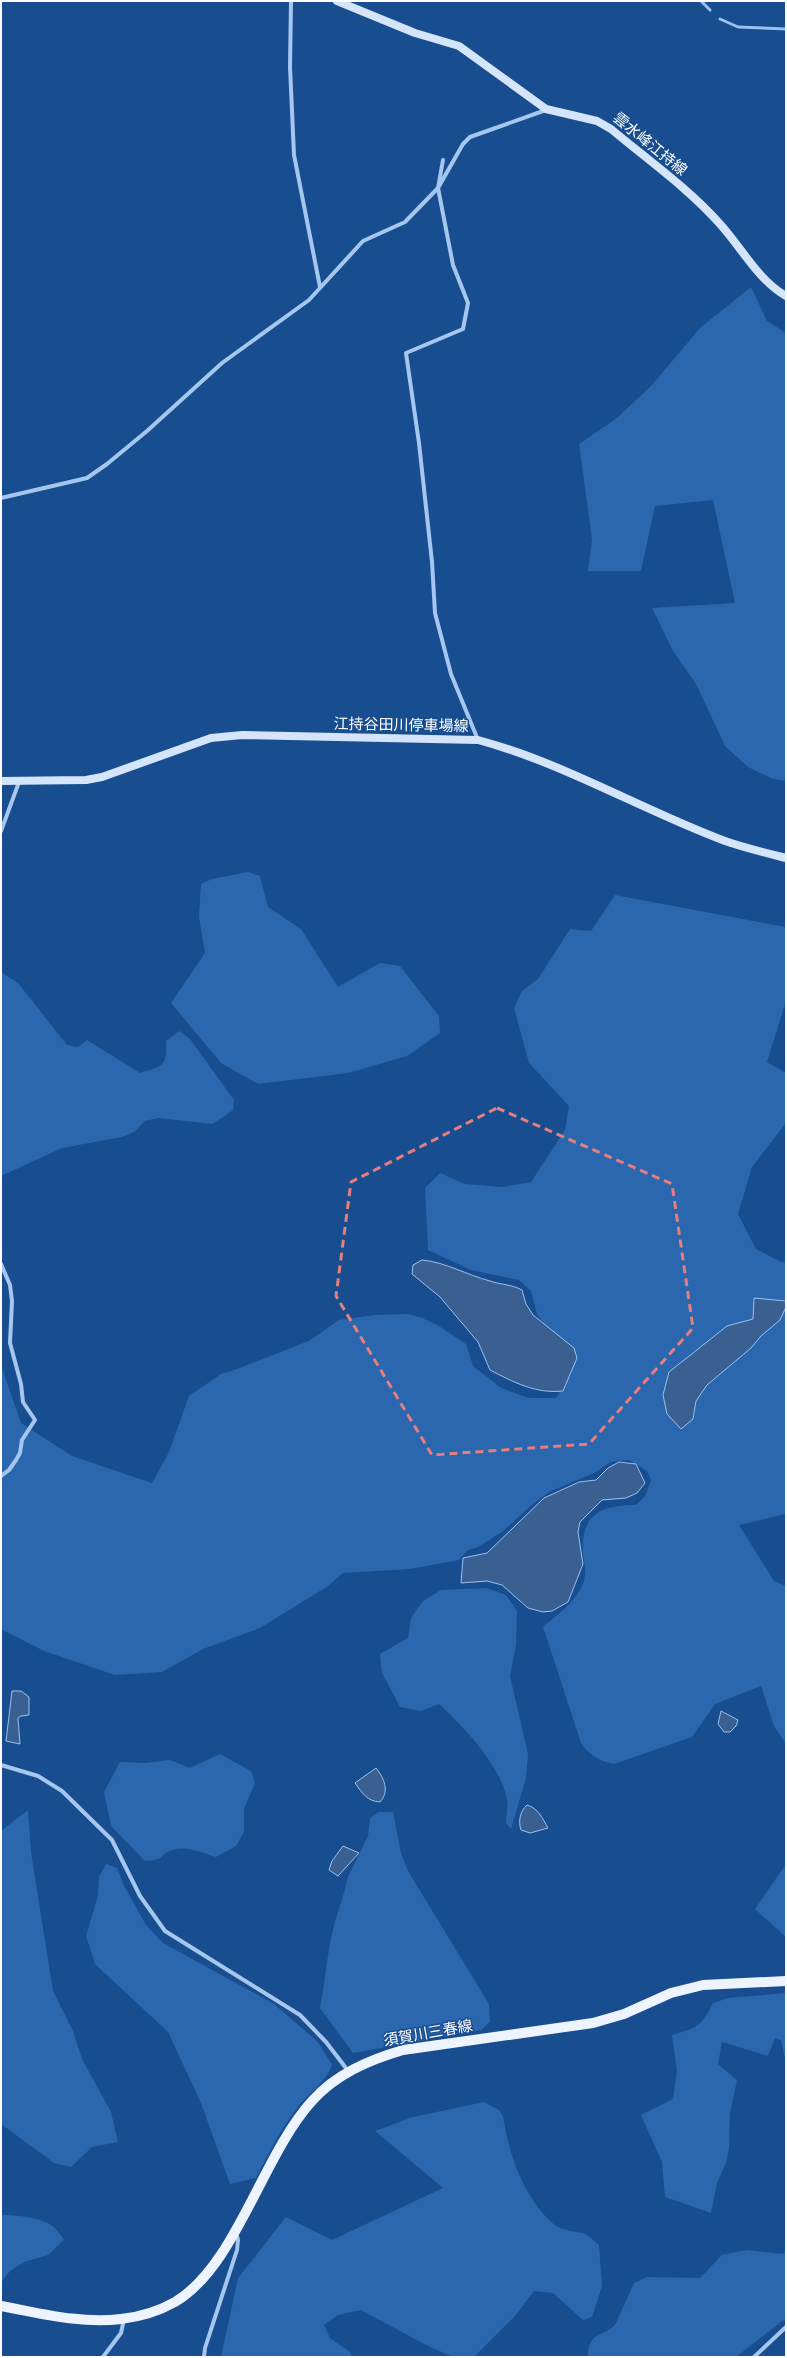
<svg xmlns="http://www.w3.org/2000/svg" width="787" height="2358" font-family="'Exo 2','Noto Sans JP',sans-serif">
<rect width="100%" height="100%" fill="#184d8f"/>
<g fill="#2b67ae">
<path d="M 751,287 L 767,321 L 786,333 L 786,781 L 773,779 L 748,767 L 725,746 L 696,684 L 673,651 L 652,608 L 735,603 L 713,500 L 655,506 L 641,571 L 588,571 L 592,539 L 579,444 L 617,418 L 652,385 L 700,328 Z"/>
<path d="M 248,872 L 260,876 L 268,907 L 301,929 L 338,987 L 380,963 L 400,966 L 439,1016 L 440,1033 L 407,1056 L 348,1073 L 258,1084 L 221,1063 L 171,1003 L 205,953 L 199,917 L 201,884 L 212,879 Z"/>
<path d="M 615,895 L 786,927 L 786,1001 L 767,1062 L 786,1073 L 786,1123 L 752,1167 L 738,1214 L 756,1249 L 781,1262 L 786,1262 L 786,1514 L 739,1525 L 774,1581 L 786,1586 L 786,1744 L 774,1726 L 761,1686 L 715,1704 L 692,1737 L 614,1764 C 601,1762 589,1755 581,1743 L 543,1627 C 559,1613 582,1598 585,1575 C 586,1567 583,1558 583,1551 C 581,1513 603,1505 636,1505 L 645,1496 L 651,1480 L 647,1471 L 629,1460 L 611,1462 L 594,1473 L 549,1492 L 534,1503 L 502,1532 L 478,1547 L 468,1550 L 459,1560 L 410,1569 L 343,1573 L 328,1586 L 260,1628 L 203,1649 L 162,1672 L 115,1675 L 44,1651 L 1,1629 L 1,1365 L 21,1423 L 72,1456 L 152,1483 L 169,1452 L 189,1396 L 221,1374 L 237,1369 L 309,1341 L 339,1320 L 375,1315 L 408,1314 L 422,1318 L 439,1326 L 466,1344 L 473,1366 L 501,1388 L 529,1398 L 556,1398 L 572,1373 L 570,1353 L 551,1335 L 537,1314 L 531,1291 L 519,1280 L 471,1270 L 428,1250 L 425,1188 L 440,1173 L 465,1184 L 502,1187 L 531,1182 L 565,1130 L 569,1106 L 529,1063 L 514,1008 L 522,991 L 538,979 L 570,929 L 591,931 Z"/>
<path d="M 1,972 L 18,983 L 67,1045 L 78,1047 L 87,1040 L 140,1073 C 163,1066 167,1067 166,1041 L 179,1031 L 190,1039 L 234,1100 L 233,1110 L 213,1124 L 158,1118 L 145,1121 L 134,1132 L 122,1137 L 62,1148 L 1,1176 Z"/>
<path d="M 486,1588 L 506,1595 L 517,1611 L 516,1645 L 510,1676 L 528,1754 L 526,1778 L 511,1829 L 506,1823 C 506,1815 509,1803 506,1795 C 498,1763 463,1726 439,1704 L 421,1711 L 400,1707 L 382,1673 L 380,1654 L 408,1638 L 411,1618 L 423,1601 L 441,1590 Z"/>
<path d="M 220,1754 L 251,1771 L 255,1783 L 244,1809 L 244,1832 L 236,1846 L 216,1857 C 203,1853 184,1844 170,1851 C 157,1857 165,1860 145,1861 L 111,1826 L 104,1792 L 120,1762 L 146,1763 L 170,1760 L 190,1768 Z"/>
<path d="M 28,1810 L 31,1852 L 53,1991 L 73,2031 L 82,2059 L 111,2112 L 118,2142 L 92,2147 L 71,2167 L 54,2163 L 1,2124 L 1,1831 Z"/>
<path d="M 378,1812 L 393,1812 L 401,1853 L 408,1871 L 489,2004 L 490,2022 L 481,2030 L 353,2053 L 320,2008 C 325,1982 327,1955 333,1929 C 336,1918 347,1886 347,1879 L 368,1836 L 370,1818 Z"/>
<path d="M 106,1864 L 117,1868 L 124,1886 L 146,1925 L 163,1943 L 274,2004 L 318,2042 L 332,2065 C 325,2084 306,2095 295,2111 C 279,2132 268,2155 256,2178 L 230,2184 L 201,2103 L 168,2032 L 95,1964 L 86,1936 L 98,1896 L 99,1877 Z"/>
<path d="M 786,1864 L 786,1937 L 755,1909 Z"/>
<path d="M 786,1993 L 786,2062 L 781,2040 L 775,2038 L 768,2056 L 722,2042 L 718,2064 L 737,2080 L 730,2113 L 729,2148 L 726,2163 L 717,2183 L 711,2213 L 665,2197 L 662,2162 L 641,2115 L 673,2099 L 677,2071 L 672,2035 C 698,2027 700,2028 713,2003 L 728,1998 Z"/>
<path d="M 484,2102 L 499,2110 L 503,2116 C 509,2155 524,2199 555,2225 C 562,2231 576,2231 585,2234 C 590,2236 595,2242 599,2245 L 602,2286 L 592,2317 L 583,2320 L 553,2293 L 534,2291 L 515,2316 L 475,2356 L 453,2357 L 426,2345 L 361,2310 L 338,2315 L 324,2325 L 330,2338 L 350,2352 L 352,2357 L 221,2357 L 238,2278 L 286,2217 L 332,2240 L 443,2188 L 375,2131 L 413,2117 Z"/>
<path d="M 1,2215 C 17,2215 41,2217 54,2227 C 58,2231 61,2236 64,2240 L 48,2255 L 24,2262 L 10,2271 L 1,2282 Z"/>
<path d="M 747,2250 L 783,2254 L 786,2250 L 786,2318 L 736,2357 L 588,2357 C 588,2331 603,2337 615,2325 L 634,2283 L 647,2277 L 700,2278 L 722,2255 Z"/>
</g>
<g fill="#3a6091" stroke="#98c2f2">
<path d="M 422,1260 C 445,1262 467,1275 490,1281 C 501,1285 511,1284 522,1290 L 526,1304 L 533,1315 L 574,1348 L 577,1358 L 563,1391 C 536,1394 513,1382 490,1370 L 478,1342 L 440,1297 L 412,1274 L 413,1265 Z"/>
<path d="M 754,1298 L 786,1301 L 786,1307 L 780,1320 L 761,1336 L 751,1348 L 707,1385 L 696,1401 L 693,1419 L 681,1429 L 667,1414 L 663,1395 L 669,1372 L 727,1326 L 753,1319 Z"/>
<path d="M 619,1462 L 636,1464 L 645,1483 L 637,1493 L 626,1498 L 602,1500 L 580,1522 L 578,1532 L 583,1564 L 568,1602 L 552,1611 L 543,1612 L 528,1608 L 502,1585 L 487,1581 L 461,1583 L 463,1558 L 487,1553 L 544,1498 L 579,1482 L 596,1480 L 608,1468 Z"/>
<path d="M 12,1691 L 21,1691 L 29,1697 L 29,1715 L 21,1716 L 18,1718 L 20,1744 L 6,1741 Z"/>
<path d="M 721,1711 L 738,1720 L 736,1726 L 730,1732 L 724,1732 L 718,1724 Z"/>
<path d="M 376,1768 C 384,1778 390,1791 380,1802 C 367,1801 363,1794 355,1783 Z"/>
<path d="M 527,1805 C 538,1808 543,1819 548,1828 L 530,1833 L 521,1830 C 518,1822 520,1811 527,1805 Z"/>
<path d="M 343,1846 L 359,1853 L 338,1876 L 329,1870 L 332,1861 Z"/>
</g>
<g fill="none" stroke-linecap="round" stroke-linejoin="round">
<g stroke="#98c2f2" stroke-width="3">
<path d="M 701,1 L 710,10"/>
<path d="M 720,19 L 738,27 L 786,29"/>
</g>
<g stroke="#a5c7ef" stroke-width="4">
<path d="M 291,1 L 290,67 L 294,155 L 320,287"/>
<path d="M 443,160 L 438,188 L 453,265 L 468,303 L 463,329 L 406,353 L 419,443 L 432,562 L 435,613 L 451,674 L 478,740"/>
<path d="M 1,498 L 87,478 L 107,464 L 147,431 L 222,363 L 309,300 L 363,241 L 405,222 L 438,188 L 463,144 L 470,137 L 546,110"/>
<path d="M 1,831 L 19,782"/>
<path d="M 1,1264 L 10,1285 L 12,1301 L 10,1343 L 21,1384 L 23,1402 L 35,1420 L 22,1440 L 20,1453 L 16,1460 L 9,1470 L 1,1476"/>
<path d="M 1,1765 L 38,1776 L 62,1791 L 112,1840 L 140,1896 L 165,1931 L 300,2015 L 326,2042 L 349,2072"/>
<path d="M 103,2357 L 121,2333 L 124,2319"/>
<path d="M 204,2357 L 205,2348 L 237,2250 L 238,2240 L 236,2232"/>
<path d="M 754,2357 L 786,2327"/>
</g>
<g stroke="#d3e4fb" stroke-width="8">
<path d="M 337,1 L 415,33 L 459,46 L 546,109 L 597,121 L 611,129 C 648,160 688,188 720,224 C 741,247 758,280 786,296"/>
<path d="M 1,781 L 86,780 L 102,777 L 211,738 L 242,735 L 478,740 C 564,763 642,810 725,841 C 745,848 766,853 786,858"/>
</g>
<path stroke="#edf4ff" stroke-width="10" d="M 1,2306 C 40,2313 80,2324 121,2319 C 139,2317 159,2311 175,2302 C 236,2266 262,2156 312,2101 C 336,2074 369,2060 403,2050 L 593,2023 L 624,2014 L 671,1993 L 703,1985 L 786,1981"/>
</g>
<path fill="none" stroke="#e67e7e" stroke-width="3" stroke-dasharray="8 5" stroke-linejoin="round" d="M 497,1108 L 672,1184 L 693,1328 L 589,1444 L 432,1455 L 336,1296 L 351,1182 Z"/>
<g text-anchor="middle" stroke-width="3" stroke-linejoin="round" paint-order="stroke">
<g font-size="15" fill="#fff" stroke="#184d8f">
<text transform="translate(650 144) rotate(39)" y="5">雲水峰江持線</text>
<text transform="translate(401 725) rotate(1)" y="5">江持谷田川停車場線</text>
<text transform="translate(428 2033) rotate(-10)" y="5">須賀川三春線</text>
</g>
</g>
<rect width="787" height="2358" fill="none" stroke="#ffffff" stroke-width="4"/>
</svg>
